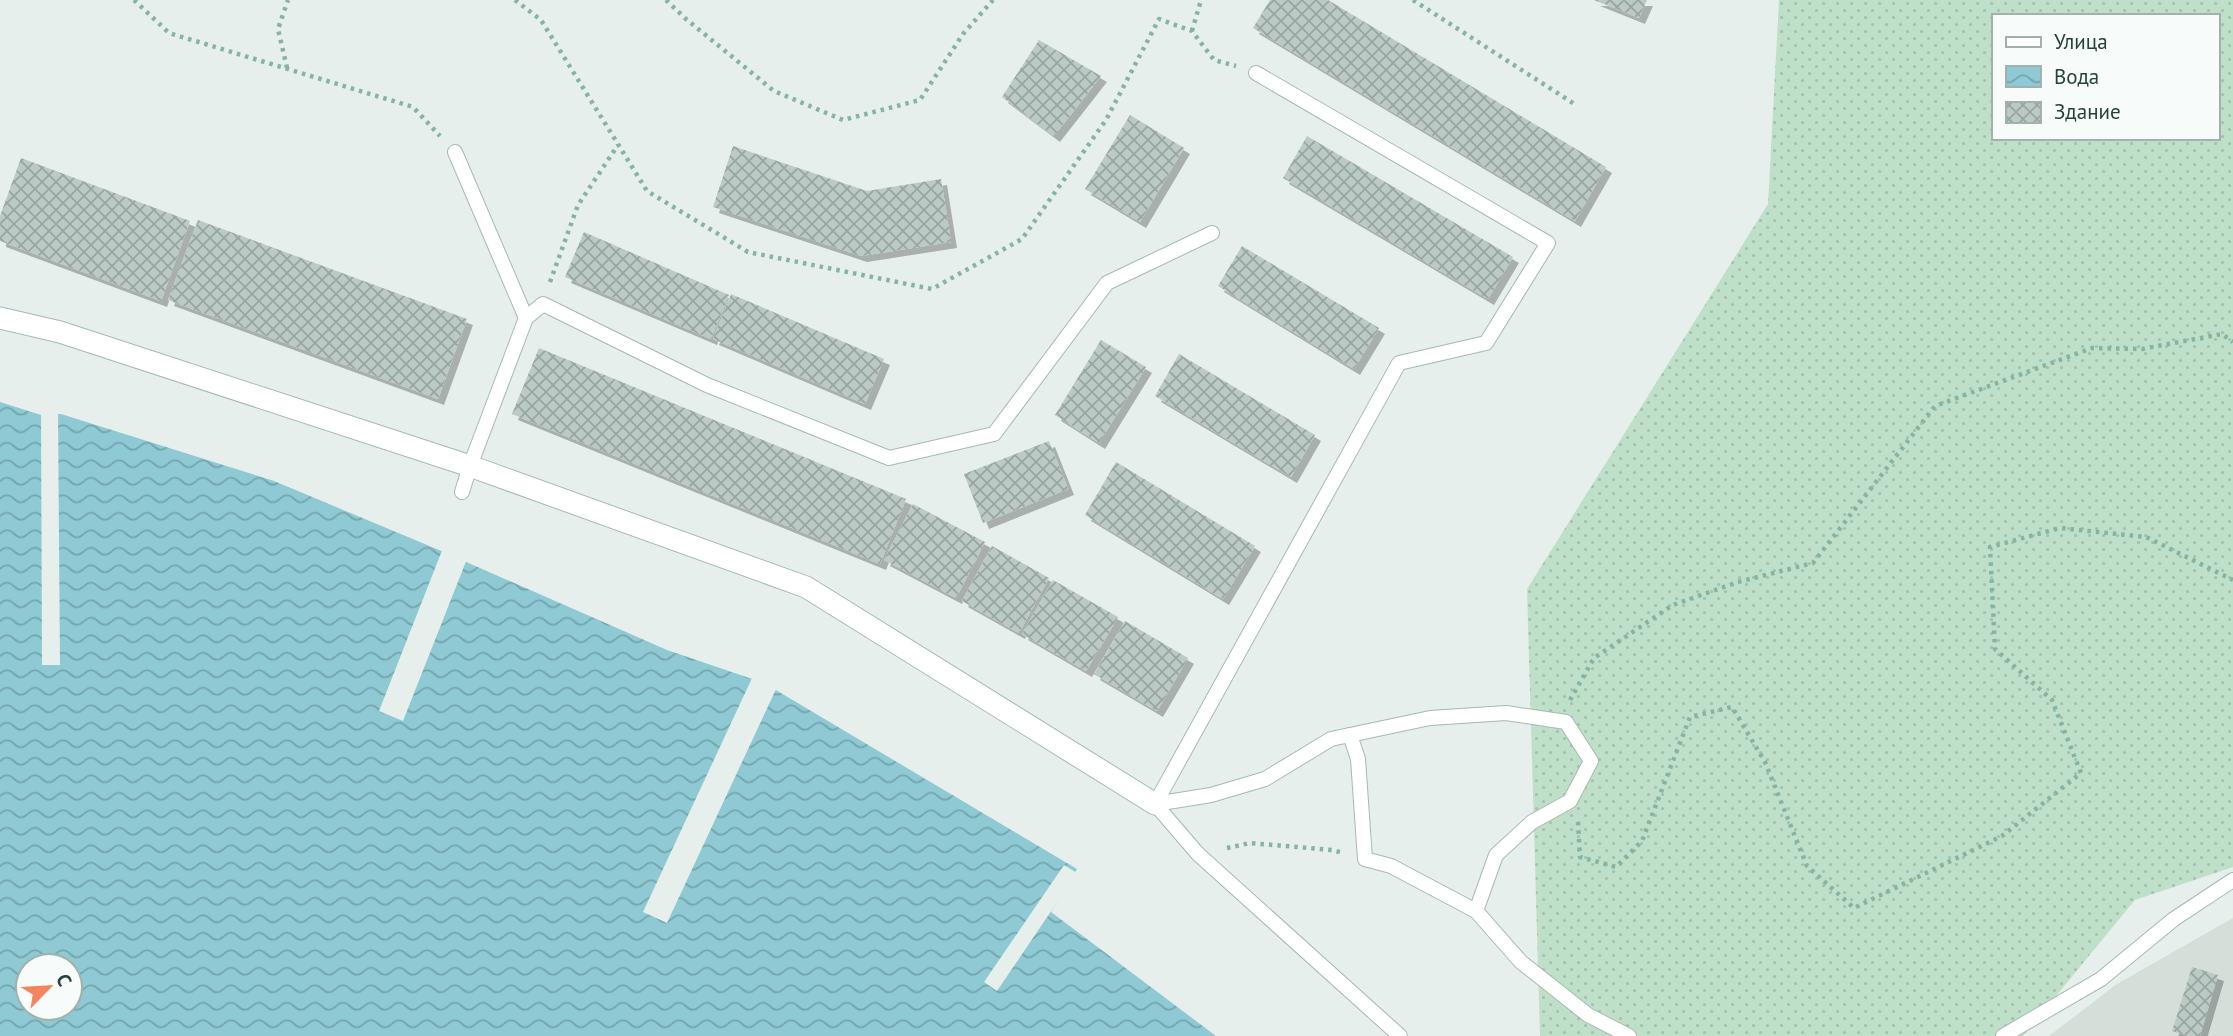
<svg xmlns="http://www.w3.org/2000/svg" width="2233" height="1036" font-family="'PT Sans',sans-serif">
<defs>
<pattern id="grass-dots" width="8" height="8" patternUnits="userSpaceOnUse" patternTransform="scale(1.75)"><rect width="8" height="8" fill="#bfe0c8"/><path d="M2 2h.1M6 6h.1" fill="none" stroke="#a4c1ad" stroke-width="1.8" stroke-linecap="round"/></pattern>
<pattern id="water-waves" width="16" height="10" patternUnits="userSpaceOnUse" patternTransform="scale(1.75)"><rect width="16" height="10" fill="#8ec9d4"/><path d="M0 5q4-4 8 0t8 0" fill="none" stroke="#74a5ad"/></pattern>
<pattern id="building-cross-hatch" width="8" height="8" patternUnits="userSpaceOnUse" patternTransform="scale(1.75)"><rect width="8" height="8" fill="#bbcac4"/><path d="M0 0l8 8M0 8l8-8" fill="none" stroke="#98a6a0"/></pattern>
<filter id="shadow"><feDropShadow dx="6" dy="6" stdDeviation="0" flood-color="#0004"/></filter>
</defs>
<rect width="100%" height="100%" fill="#e6efeb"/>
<path fill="#d4dfda" d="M 2233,918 L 2233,1036 L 2049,1036 L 2117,984 Z"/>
<path fill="url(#grass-dots)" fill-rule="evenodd" d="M 1779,0 L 2233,0 L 2233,867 L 2135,900 L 2023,1036 L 1540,1036 L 1527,589 L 1768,204 ZM 1993,16 L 2217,16 L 2217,138 L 1993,138 Z"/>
<path fill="url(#water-waves)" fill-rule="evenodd" d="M 0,402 L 41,415 L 61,414 L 274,481 L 439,550 L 667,650 L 764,683 L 1077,869 L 1051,912 L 1216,1036 L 0,1036 ZM 28,966 L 70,966 L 70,1008 L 28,1008 Z"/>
<g fill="#e6efeb">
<path d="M 58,411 L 60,665 L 42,665 L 41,412 Z"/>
<path d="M 443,548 L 467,559 L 403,721 L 379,711 Z"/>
<path d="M 753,676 L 777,687 L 667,923 L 643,912 Z"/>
<path d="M 1064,865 L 1077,873 L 997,991 L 984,982 Z"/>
</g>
<g fill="url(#building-cross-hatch)" filter="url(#shadow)">
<path d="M 1270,0 L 1328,0 L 1606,167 L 1575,221 L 1253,28 Z"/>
<path d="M 1594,0 L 1647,0 L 1639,18 Z"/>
<path d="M 1039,40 L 1101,76 L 1054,136 L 1002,97 Z"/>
<path d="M 1130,115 L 1184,148 L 1140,222 L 1085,189 Z"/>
<path d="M 1307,136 L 1513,257 L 1488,299 L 1283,178 Z"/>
<path d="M 733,146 L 867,191 L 941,179 L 951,242 L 861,256 L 713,207 Z"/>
<path d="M 21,158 L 190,221 L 161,301 L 0,241 L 0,216 Z"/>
<path d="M 198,220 L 467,319 L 438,399 L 168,300 Z"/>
<path d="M 584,232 L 729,295 L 711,339 L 565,277 Z"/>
<path d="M 1242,246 L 1379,328 L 1354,369 L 1218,286 Z"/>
<path d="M 731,294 L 884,359 L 865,404 L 713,339 Z"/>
<path d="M 1101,340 L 1146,367 L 1099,443 L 1055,415 Z"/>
<path d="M 539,348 L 906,499 L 880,564 L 512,414 Z"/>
<path d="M 1179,354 L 1315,435 L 1291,477 L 1155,396 Z"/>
<path d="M 1049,441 L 1068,489 L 983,523 L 964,474 Z"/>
<path d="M 1116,462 L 1255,546 L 1223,599 L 1085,515 Z"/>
<path d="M 913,504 L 985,542 L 956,598 L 884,560 Z"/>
<path d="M 992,546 L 1049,578 L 1019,633 L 962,601 Z"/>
<path d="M 1053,580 L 1118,617 L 1086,671 L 1022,634 Z"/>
<path d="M 1125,621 L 1188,658 L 1157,711 L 1094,674 Z"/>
<path d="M 2192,967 L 2218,975 L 2200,1036 L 2188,1036 L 2172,1031 Z"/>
</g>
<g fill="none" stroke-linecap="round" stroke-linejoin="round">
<defs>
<g id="lane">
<path d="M 455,152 L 526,318 L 470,466 L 462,492"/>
<path d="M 526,318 L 543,304 L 707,385 L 889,458 L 994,434 L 1107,283 L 1212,233"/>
<path d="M 1350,735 L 1358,759 L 1365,859 L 1391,866 L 1476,911 L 1521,962 L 1588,1015 L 1629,1036"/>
<path d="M 1155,804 L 1399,363 L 1486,343 L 1548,243 L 1256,73"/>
<path d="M 1155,804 L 1211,795 L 1265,779 L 1331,739 L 1430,718 L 1506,713 L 1566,722 L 1591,761 L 1570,801 L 1532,822 L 1496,855 L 1476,911"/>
<path d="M 1155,804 L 1198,854 L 1400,1036"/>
<path d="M 2003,1036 L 2101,979 L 2174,919 L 2233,880"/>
</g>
<path id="street" d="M 0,318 L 60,332 L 470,466 L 806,587 L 1155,804"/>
</defs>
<use href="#lane" stroke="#a8b8b2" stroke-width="16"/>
<use href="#street" stroke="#a8b8b2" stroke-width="23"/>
<g stroke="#86b3a5" stroke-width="4.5" stroke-dasharray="3.5 5" stroke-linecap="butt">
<path d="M 134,0 L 169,33 L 413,107 L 440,136"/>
<path d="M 515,0 L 541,20 L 647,191 L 748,252 L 932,289 L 1022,239 L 1106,120 L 1159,19 L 1192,31 L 1214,60 L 1236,66"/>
<path d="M 666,0 L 686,19 L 774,91 L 843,120 L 920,100 L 963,34 L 993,0"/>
<path d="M 1413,0 L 1576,105"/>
<path d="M 1192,31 L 1201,0"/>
<path d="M 287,68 L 278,29 L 288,0"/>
<path d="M 550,282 L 578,205 L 618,145"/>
<path d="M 1570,700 L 1594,658 L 1673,605 L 1738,582 L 1813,563 L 1935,406 L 2092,348 L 2142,349 L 2222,334 L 2233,342"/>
<path d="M 1578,822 L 1580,857 L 1616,867 L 1642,841 L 1690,717 L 1732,707 L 1765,762 L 1807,866 L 1854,908 L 2002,836 L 2081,773 L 2052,700 L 1995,649 L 1990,547 L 2060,528 L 2146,537 L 2233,580"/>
<path d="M 1227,848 L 1250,843 L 1332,850 L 1343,853"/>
</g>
<use href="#lane" stroke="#fff" stroke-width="14"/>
<use href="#street" stroke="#fff" stroke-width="21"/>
</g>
<rect x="1992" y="14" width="228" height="126" fill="#f7fbf9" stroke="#a3b1ad" stroke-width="2"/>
<rect x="2006" y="37" width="35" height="10" fill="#ffffff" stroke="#a3b1ad" stroke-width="2"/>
<text x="2054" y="49" font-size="21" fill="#24423a">Улица</text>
<rect x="2006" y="66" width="35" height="21" fill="url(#water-waves)" stroke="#a3b1ad" stroke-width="2"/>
<text x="2054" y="84" font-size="21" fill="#24423a">Вода</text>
<rect x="2006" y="102" width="35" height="21" fill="url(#building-cross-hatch)" stroke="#a3b1ad" stroke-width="2"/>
<text x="2054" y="119" font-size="21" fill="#24423a">Здание</text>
<g transform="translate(49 987) rotate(65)"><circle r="33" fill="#f7fbf9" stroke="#a3b1ad" stroke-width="2"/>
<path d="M0-5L12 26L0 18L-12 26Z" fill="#f4845f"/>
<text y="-10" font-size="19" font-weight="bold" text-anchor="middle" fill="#24423a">С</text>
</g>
</svg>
